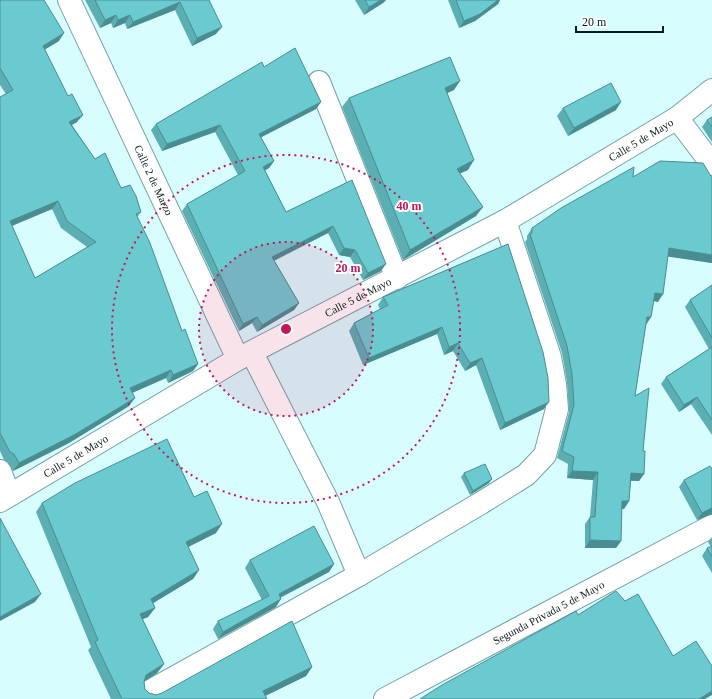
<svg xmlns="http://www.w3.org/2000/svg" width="712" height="699" font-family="Georgia,serif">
<rect width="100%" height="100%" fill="#d8fdff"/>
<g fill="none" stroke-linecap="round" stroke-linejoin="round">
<defs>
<g id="street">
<path id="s1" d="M 69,0 L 238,359"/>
<path d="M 319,82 L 397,278"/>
<path d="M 677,118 L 712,164"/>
<path d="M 252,353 L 328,502 L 359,575"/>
<path d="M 0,471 L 9,495"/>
<path d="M 150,691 L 359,575 L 481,503 L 526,475 L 545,455 L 557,409 L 555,384 L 550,357 L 505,221"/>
<path id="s2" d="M 385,699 L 712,526"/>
</g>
<g id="secondary">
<path id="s3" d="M 0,501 L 238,359 L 505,221 L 677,118 L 712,90"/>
</g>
</defs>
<use href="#street" stroke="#75a1a3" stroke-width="24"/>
<use href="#secondary" stroke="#75a1a3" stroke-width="24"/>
<use href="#street" stroke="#fff" stroke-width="22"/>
<use href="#secondary" stroke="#fff" stroke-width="22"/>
</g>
<g fill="#5baeb2" fill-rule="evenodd">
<path d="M 0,0 L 59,41 L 44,50 L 77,122 L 72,125 L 95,159 L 121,188 L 141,212 L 137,217 L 182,331 L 198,364 L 193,371 L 168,383 L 166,378 L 132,393 L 129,406 L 69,443 L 13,471 L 8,462 L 4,460 L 0,451 L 0,97 L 6,94 L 0,85 ZM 52,209 L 61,228 L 87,247 L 35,278 L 12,226 Z"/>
<path d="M 85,0 L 209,0 L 216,34 L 192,46 L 175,10 L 127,29 L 125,23 L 113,28 L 111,23 L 100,28 Z"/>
<path d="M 355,0 L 386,0 L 383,3 L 364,15 Z"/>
<path d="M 448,0 L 500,0 L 498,4 L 475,21 L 459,28 Z"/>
<path d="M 264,67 L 321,102 L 316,109 L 261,137 L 274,161 L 269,168 L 265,170 L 286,212 L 352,180 L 381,271 L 363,280 L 350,257 L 339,255 L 328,233 L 274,261 L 299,303 L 294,310 L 257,332 L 252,323 L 239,331 L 182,211 L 187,204 L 238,175 L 215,132 L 162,151 L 151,130 L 156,124 Z"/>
<path d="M 454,90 L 447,93 L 468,170 L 460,173 L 476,216 L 403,260 L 342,107 L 349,98 Z"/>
<path d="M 563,108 L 616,110 L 568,136 L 557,116 Z"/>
<path d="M 712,117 L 712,142 L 702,127 L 707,120 Z"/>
<path d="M 633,177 L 712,178 L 712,263 L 668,256 L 658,302 L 654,301 L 651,317 L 646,324 L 635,396 L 643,451 L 644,474 L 639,481 L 631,481 L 629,501 L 624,509 L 622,509 L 621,541 L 616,548 L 585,548 L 585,524 L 590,517 L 593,480 L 567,478 L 568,464 L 557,458 L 569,412 L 567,382 L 562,353 L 525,242 L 527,239 L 527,236 L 532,228 Z"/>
<path d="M 508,244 L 544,409 L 500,430 L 476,365 L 465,371 L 453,351 L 444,355 L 437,334 L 363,365 L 349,331 L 354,323 L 380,309 L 378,305 L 383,297 Z"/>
<path d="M 712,285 L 712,435 L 691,404 L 679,412 L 661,384 L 666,377 L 709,349 L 685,307 L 690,300 Z"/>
<path d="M 712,469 L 712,514 L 697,520 L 679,487 L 684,480 Z"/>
<path d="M 464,473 L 489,483 L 470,495 L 461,477 Z"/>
<path d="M 194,497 L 216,533 L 188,547 L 199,570 L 193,579 L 153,603 L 155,608 L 148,617 L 142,619 L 164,664 L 157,673 L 144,682 L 145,689 L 149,693 L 156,695 L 312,667 L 306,676 L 265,696 L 267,699 L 111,699 L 88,650 L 91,647 L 36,512 L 42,503 Z"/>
<path d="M 712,537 L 712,573 L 702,556 L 707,548 L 711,547 L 708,542 Z"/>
<path d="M 250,560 L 334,564 L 329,572 L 280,598 L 276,607 L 218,639 L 213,629 L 218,621 L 262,600 L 245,568 Z"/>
</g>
<g fill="#4a8d91">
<path d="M 381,0 L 386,0 L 383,3 L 364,15 L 369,7 Z"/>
<path d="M 498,0 L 500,0 L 498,4 L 475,21 L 459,28 L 464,21 Z"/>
<path d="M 180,2 L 175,10 L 127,29 L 133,22 Z"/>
<path d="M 116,15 L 111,23 L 100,28 L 105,20 Z"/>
<path d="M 130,15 L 125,23 L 113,28 L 118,20 Z"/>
<path d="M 222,27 L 216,34 L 192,46 L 197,38 Z"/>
<path d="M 64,33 L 59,41 L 37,54 L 43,46 Z"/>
<path d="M 460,81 L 454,90 L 438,97 L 445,88 Z"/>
<path d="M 321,102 L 316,109 L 254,141 L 259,134 Z"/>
<path d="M 621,102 L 616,110 L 568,136 L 574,128 Z"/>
<path d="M 83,115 L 77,122 L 64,129 L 69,122 Z"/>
<path d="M 220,125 L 215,132 L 162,151 L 167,144 Z"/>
<path d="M 474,160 L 468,170 L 450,178 L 457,169 Z"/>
<path d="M 274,161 L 269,168 L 259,174 L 263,167 Z"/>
<path d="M 58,201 L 52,209 L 4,229 L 10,221 Z"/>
<path d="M 483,207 L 476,216 L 403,260 L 410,250 Z"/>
<path d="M 333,226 L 328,233 L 267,264 L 272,257 Z"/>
<path d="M 344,248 L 355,250 L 350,257 L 339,255 Z"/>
<path d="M 669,248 L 712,255 L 712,263 L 664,256 Z"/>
<path d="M 386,264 L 381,271 L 363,280 L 368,273 Z"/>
<path d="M 655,293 L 663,294 L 658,302 L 650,300 Z"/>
<path d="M 299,303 L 294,310 L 257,332 L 262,325 Z"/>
<path d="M 257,317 L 252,323 L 239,331 L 243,324 Z"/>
<path d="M 647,317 L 651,317 L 646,325 Z"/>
<path d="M 442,327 L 437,334 L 363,365 L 369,358 Z"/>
<path d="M 458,343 L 453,351 L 444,355 L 449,347 Z"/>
<path d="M 482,358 L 476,365 L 465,371 L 470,363 Z"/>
<path d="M 198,364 L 193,371 L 168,383 L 173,375 Z"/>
<path d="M 171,370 L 166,378 L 125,396 L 130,388 Z"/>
<path d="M 697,397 L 691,404 L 679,412 L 684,405 Z"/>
<path d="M 135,398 L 129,406 L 69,443 L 13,471 L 19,463 Z"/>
<path d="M 549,402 L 544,409 L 500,430 L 505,423 Z"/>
<path d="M 572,471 L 598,472 L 593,480 L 567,478 Z"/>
<path d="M 631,473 L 644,474 L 639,481 L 626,480 Z"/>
<path d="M 492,479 L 489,483 L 470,495 L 473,491 Z"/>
<path d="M 622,501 L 629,501 L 624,509 L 617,508 Z"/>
<path d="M 712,508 L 712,514 L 697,520 L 702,513 Z"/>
<path d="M 222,524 L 216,533 L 180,551 L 186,542 Z"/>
<path d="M 590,540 L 621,541 L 616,548 L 585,548 Z"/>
<path d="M 334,564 L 329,572 L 273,601 L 279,594 Z"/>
<path d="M 199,570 L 193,579 L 145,608 L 151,599 Z"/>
<path d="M 41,594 L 35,602 L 0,621 L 0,617 Z"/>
<path d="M 281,599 L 276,607 L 218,639 L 223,632 Z"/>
<path d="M 155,608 L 148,617 L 134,623 L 140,614 Z"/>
<path d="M 164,664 L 157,673 L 140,684 L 146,675 Z"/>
<path d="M 312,667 L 306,676 L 259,699 L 263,691 Z"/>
<path d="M 712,691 L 712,695 L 705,699 L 699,699 Z"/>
</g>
<g fill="#6acacf" stroke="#4a8d91" fill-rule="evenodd">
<path d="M 0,0 L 44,0 L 64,33 L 43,46 L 68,96 L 72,94 L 83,115 L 69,122 L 95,159 L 105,153 L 121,188 L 130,185 L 136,196 L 141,212 L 136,214 L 150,243 L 182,331 L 185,329 L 198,364 L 173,375 L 171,370 L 130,388 L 135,398 L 74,435 L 19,463 L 14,454 L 10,452 L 0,433 L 0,97 L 13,90 L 0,68 ZM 58,201 L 67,221 L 96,242 L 35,278 L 10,221 Z"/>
<path d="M 95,0 L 209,0 L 222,27 L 197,38 L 180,2 L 133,22 L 130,15 L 118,20 L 116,15 L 105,20 Z"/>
<path d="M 365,0 L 381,0 L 369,7 Z"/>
<path d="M 456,0 L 498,0 L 480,14 L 464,21 Z"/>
<path d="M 295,48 L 321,102 L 259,134 L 274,161 L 263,167 L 286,212 L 352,180 L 386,264 L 368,273 L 355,250 L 344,248 L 333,226 L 272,257 L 299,303 L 262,325 L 257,317 L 243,324 L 187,204 L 245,171 L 220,125 L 167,144 L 156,124 L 262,62 L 264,67 Z"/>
<path d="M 450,57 L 460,81 L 445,88 L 474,160 L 457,169 L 483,207 L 410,250 L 349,98 Z"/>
<path d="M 611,83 L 621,102 L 574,128 L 563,108 Z"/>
<path d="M 712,117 L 712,127 L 707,120 Z"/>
<path d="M 660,161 L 703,163 L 712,178 L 712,255 L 669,248 L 663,294 L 655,293 L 651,317 L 647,317 L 635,396 L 649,388 L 643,451 L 645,451 L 644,474 L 631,473 L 629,501 L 622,501 L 621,541 L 590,540 L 590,517 L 595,517 L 598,472 L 572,471 L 574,457 L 562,451 L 574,405 L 572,374 L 567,346 L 530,234 L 532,233 L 532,228 L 561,208 L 634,167 L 633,177 Z"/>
<path d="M 508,244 L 543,352 L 548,378 L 549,402 L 505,423 L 482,358 L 470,363 L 458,343 L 449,347 L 442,327 L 369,358 L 354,323 L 388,305 L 383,297 Z"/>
<path d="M 712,285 L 712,338 L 690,300 Z"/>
<path d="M 712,347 L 712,420 L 697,397 L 684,405 L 666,377 Z"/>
<path d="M 167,439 L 194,497 L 207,491 L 222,524 L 186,542 L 199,570 L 151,599 L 155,608 L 140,614 L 164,664 L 146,675 L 144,682 L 145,689 L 149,693 L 156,695 L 162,693 L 292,621 L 312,667 L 263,691 L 267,699 L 122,699 L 95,642 L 98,640 L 42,503 L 75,483 Z"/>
<path d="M 485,464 L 492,479 L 473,491 L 464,473 Z"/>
<path d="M 710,466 L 712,469 L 712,508 L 702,513 L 684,480 Z"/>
<path d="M 0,518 L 41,594 L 0,617 Z"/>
<path d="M 314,526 L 334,564 L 279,594 L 281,599 L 223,632 L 218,621 L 269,596 L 250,560 Z"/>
<path d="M 712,546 L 712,557 L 707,548 Z"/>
<path d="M 616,591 L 625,601 L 638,594 L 673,656 L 696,641 L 712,666 L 712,691 L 699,699 L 420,699 L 442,685 L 576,611 L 578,615 Z"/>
</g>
<circle cx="286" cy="329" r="87" fill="#c2185b" fill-opacity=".12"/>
<g fill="none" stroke="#c2185b" stroke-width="2" stroke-dasharray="2 4">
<circle cx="286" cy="329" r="87"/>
<circle cx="286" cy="329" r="174"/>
</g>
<g text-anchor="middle" stroke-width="4" stroke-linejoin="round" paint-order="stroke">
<g font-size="11" fill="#0a1b1c" stroke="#fff">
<text dy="4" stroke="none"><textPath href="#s3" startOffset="736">Calle 5 de Mayo</textPath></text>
<text dy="4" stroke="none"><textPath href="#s1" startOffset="199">Calle 2 de Marzo</textPath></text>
<text dy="4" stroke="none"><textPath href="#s3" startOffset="412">Calle 5 de Mayo</textPath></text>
<text dy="4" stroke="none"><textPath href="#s3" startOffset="88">Calle 5 de Mayo</textPath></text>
<text dy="4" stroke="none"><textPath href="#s2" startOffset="185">Segunda Privada 5 de Mayo</textPath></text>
</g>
</g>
<circle cx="286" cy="329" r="6" fill="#c2185b" stroke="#fff" stroke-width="2"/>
<g font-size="12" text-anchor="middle" font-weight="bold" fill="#c2185b" stroke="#fff" stroke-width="4" stroke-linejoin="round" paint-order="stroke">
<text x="409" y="210">40 m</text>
<text x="348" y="272">20 m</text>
</g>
<path d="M576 26v6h87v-6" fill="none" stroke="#0a1b1c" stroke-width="2"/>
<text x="582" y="26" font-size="12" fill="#0a1b1c" stroke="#ffffff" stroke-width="3" paint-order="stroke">20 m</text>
</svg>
